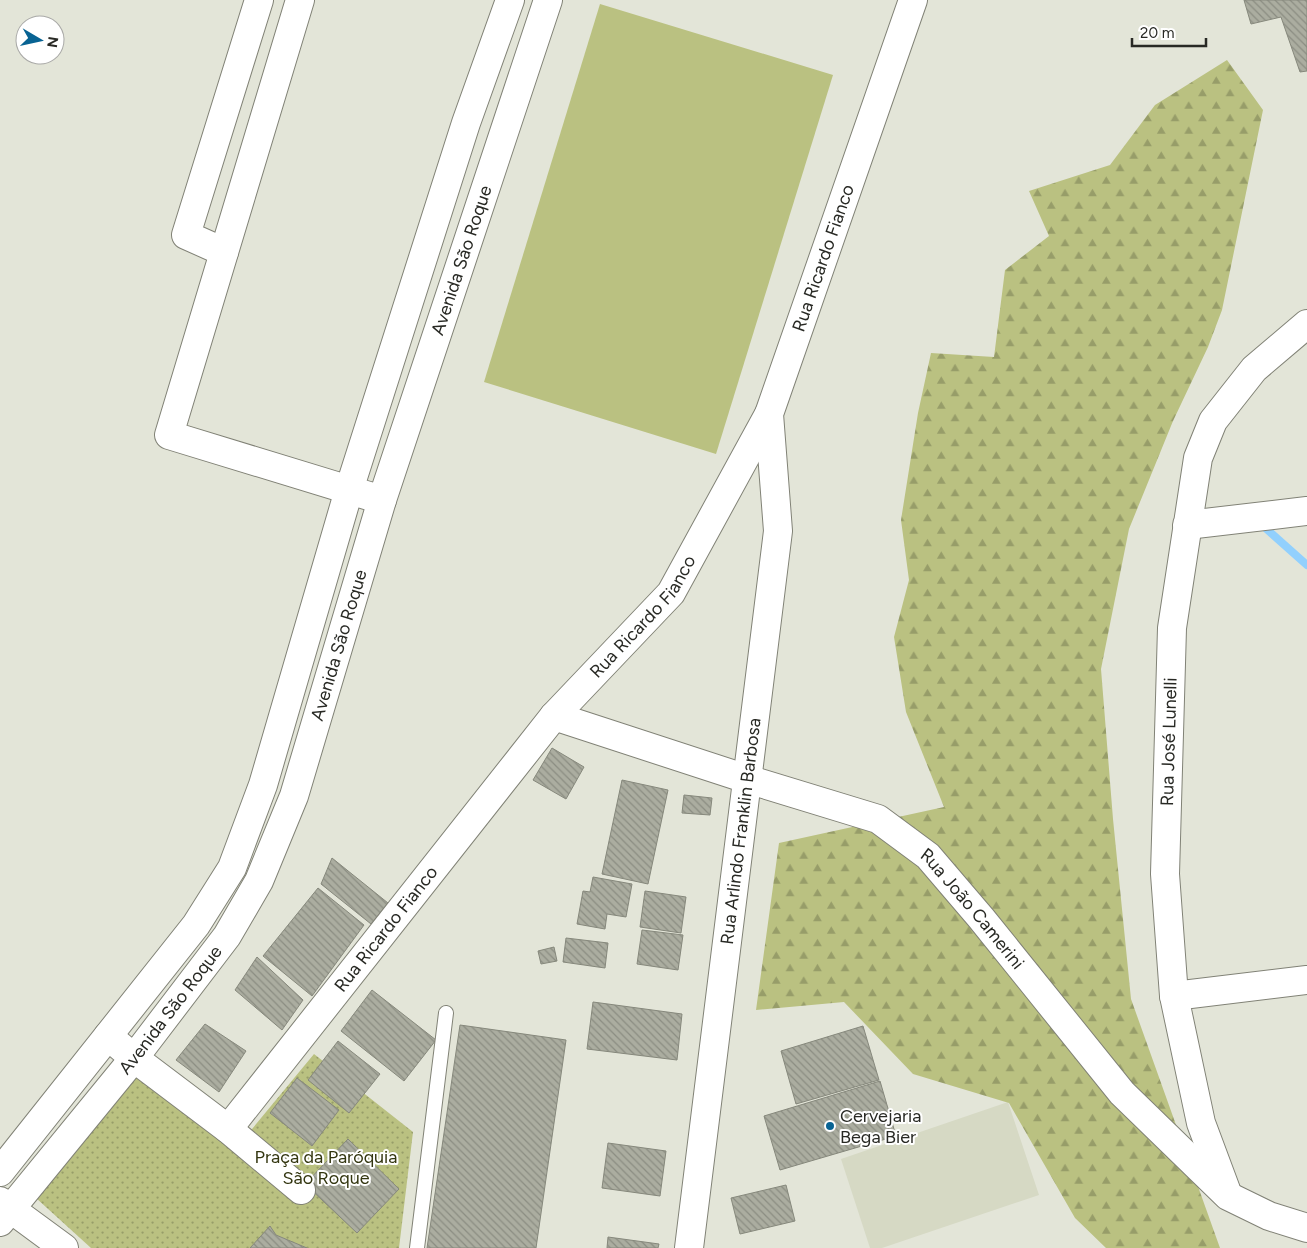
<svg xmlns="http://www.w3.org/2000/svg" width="1307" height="1248" font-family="Figtree,sans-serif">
<defs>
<pattern id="green-dots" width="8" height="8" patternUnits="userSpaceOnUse" patternTransform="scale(1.25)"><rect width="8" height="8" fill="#bac181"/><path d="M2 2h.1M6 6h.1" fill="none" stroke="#979d69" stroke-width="1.8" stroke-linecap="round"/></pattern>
<pattern id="forest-firs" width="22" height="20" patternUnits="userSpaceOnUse" patternTransform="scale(1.25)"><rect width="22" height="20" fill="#bac181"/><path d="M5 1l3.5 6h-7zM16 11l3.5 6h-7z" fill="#979d69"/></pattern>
<pattern id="building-back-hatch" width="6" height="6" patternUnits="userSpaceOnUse" patternTransform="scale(1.25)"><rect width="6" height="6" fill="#abada0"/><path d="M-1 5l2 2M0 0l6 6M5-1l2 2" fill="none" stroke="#8b8d82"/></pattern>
</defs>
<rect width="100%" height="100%" fill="#e3e5d8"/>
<path fill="#d6d9c4" d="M 1008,1102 L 1039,1195 L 882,1248 L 870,1248 L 841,1159 Z"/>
<path fill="url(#green-dots)" d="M 314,1054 L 413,1132 L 399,1248 L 91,1248 L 36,1198 L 139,1066 L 233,1152 Z"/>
<path fill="url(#forest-firs)" d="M 1227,60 L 1263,110 L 1222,310 L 1208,347 L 1173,421 L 1129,529 L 1101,669 L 1113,819 L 1131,999 L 1220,1248 L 1106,1248 L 1075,1218 L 1009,1103 L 913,1074 L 844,1002 L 756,1010 L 779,843 L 944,807 L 906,712 L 894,637 L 909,580 L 901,520 L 918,413 L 931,353 L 994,357 L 1005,270 L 1049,236 L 1029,191 L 1110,165 L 1155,105 Z"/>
<path fill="#bac181" d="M 600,4 L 833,75 L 716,454 L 484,382 Z"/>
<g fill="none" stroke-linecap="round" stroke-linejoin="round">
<path stroke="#92d0fd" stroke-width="8" d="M 1261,524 L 1307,565"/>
</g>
<g fill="url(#building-back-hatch)" stroke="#86887c">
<path d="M 1244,0 L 1307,0 L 1307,71 L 1300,72 L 1281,17 L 1251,24 Z"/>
<path d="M 552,748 L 584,767 L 566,799 L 533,780 Z"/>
<path d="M 622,780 L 668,790 L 648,884 L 602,874 Z"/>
<path d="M 684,795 L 712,798 L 710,815 L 682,813 Z"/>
<path d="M 332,858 L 388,903 L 371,924 L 321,884 Z"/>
<path d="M 593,877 L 632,884 L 626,917 L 607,914 L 605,929 L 577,924 L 583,891 L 590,892 Z"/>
<path d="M 318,888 L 364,925 L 312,996 L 263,956 Z"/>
<path d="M 645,891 L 686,897 L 681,933 L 640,927 Z"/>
<path d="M 642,930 L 683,935 L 678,970 L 637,964 Z"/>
<path d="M 566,938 L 608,943 L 605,968 L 563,962 Z"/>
<path d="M 554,947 L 557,961 L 541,964 L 538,951 Z"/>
<path d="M 257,957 L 303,1000 L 282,1030 L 235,990 Z"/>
<path d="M 372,990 L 436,1040 L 404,1081 L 341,1031 Z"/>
<path d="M 593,1002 L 682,1014 L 677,1060 L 587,1049 Z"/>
<path d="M 205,1024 L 246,1051 L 219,1092 L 176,1060 Z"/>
<path d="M 460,1025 L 566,1040 L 536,1248 L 427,1248 Z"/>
<path d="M 863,1026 L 879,1080 L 796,1104 L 781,1051 Z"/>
<path d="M 338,1041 L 380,1074 L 349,1113 L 308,1080 Z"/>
<path d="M 297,1078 L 339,1110 L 312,1146 L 270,1113 Z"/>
<path d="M 880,1081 L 896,1136 L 780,1170 L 764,1116 Z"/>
<path d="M 348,1139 L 399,1189 L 357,1233 L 305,1184 Z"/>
<path d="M 608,1143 L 666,1151 L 660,1196 L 602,1188 Z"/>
<path d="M 786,1185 L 795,1221 L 740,1234 L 731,1198 Z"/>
<path d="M 270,1226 L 276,1235 L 307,1248 L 250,1248 Z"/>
<path d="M 608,1237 L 659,1244 L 658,1248 L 607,1248 Z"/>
</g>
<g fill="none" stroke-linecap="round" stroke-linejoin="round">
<defs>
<path id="service" d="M 417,1248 L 446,1013"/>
<g id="minor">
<path d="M 300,0 L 169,435 L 382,500"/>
<path d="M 224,252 L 186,235 L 259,0"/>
<path d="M 1187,525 L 1307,511"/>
<path id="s1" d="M 554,716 L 747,779 L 878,819 L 928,856 L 981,918 L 1122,1093 L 1228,1196 L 1269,1216 L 1307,1228"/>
<path d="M 1174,996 L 1307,980"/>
<path d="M 108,1036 L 134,1058 L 228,1129 L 301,1190"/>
<path id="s2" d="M 228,1129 L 554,716 L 671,593 L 769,414"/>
<path id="s3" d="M 1226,1190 L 1201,1123 L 1174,996 L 1165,874 L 1172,628 L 1198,458 L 1213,421 L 1254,369 L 1307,324"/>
</g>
<g id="tertiary">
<path d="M 0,1201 L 64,1248"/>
<path id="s4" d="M 689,1248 L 778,531 L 769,414 L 913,0"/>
</g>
<g id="secondary">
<path d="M 0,1172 L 196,925 L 232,868 L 263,785 L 349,490 L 466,123 L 510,0"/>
<path id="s5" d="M 0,1222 L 134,1058 L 227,936 L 259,881 L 294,796 L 382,500 L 548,0"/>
</g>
</defs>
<use href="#service" stroke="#818276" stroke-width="16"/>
<use href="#minor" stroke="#818276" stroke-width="30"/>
<use href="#tertiary" stroke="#818276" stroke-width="30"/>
<use href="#secondary" stroke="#818276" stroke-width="30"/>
<use href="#service" stroke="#fff" stroke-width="14"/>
<use href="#minor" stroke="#fff" stroke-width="28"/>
<use href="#tertiary" stroke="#fff" stroke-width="28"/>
<use href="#secondary" stroke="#fff" stroke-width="28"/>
</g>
<circle fill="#086393" stroke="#fff" stroke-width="2" cx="830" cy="1126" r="5"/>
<g text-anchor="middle" stroke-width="4" stroke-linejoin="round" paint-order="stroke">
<g font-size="18" fill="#282924" stroke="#fff">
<text dy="6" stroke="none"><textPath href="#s4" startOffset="1005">Rua Ricardo Fianco</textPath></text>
<text dy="6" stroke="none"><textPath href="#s5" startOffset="1082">Avenida São Roque</textPath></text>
<text dy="6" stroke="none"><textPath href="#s2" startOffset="660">Rua Ricardo Fianco</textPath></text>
<text dy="6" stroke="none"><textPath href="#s5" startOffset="678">Avenida São Roque</textPath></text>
<text dy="6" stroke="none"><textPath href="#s3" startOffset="456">Rua José Lunelli</textPath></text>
<text dy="6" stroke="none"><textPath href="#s4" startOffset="420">Rua Arlindo Franklin Barbosa</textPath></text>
<text dy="6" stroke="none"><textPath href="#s1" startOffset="471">Rua João Camerini</textPath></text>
<text dy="6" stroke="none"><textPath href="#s2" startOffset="255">Rua Ricardo Fianco</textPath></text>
<text dy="6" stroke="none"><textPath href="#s5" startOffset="272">Avenida São Roque</textPath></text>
</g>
<g font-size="18" fill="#282924" stroke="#fff" text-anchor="start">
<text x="840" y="1122">Cervejaria<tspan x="840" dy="21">Bega Bier</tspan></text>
</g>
<g font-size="18" fill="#333610" stroke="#fff">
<text x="326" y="1163">Praça da Paróquia<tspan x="326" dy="21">São Roque</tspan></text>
</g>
</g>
<g transform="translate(40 40) rotate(99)"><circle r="24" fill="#ffffff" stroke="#a9a9a7"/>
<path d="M0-4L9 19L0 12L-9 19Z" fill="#086393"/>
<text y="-8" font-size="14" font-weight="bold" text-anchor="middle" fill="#282924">N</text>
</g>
<path d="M1132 38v8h74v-8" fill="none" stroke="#282924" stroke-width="2.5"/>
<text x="1140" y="38" font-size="15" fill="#282924" stroke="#ffffff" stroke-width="4" paint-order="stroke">20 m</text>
</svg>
